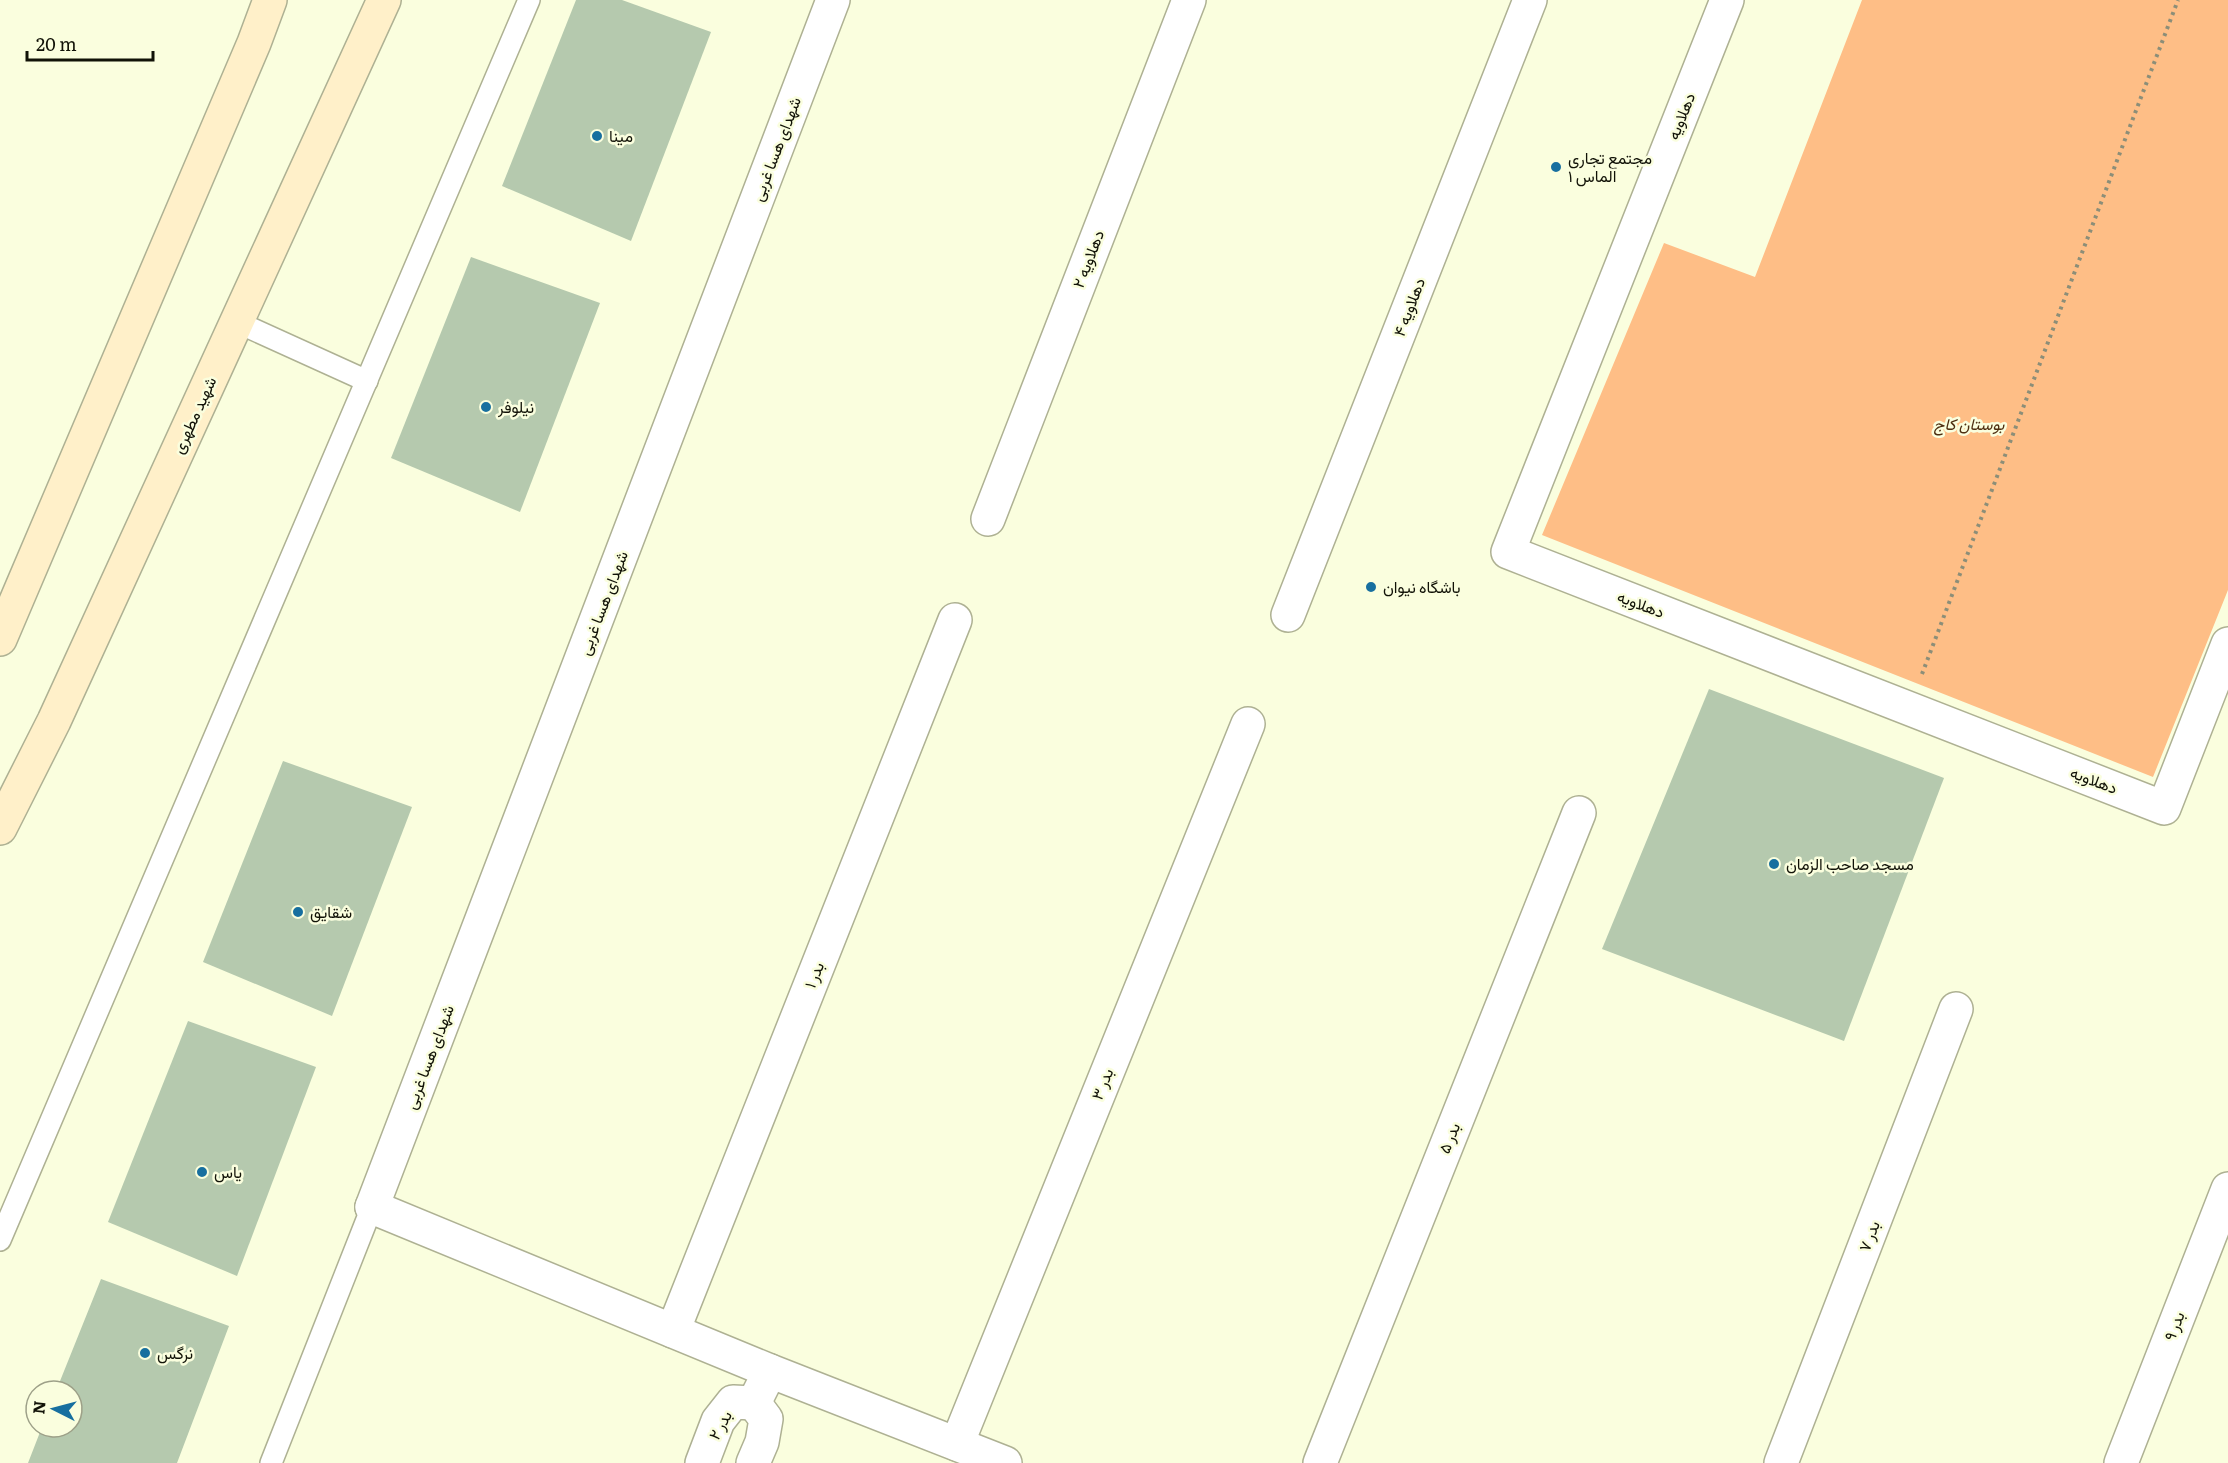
<svg xmlns="http://www.w3.org/2000/svg" width="2228" height="1463" font-family="Literata,Vazirmatn,serif">
<rect width="100%" height="100%" fill="#fafede"/>
<path fill="#febe86" d="M 1862,0 L 2228,0 L 2228,590 L 2153,777 L 1542,535 L 1664,243 L 1755,277 Z"/>
<g fill="#b5c9ae">
<path d="M 576,0 L 622,0 L 711,32 L 631,241 L 502,186 Z"/>
<path d="M 471,257 L 600,303 L 520,512 L 391,458 Z"/>
<path d="M 1709,689 L 1944,778 L 1844,1041 L 1602,949 Z"/>
<path d="M 283,761 L 412,807 L 332,1016 L 203,962 Z"/>
<path d="M 188,1021 L 316,1067 L 237,1276 L 108,1222 Z"/>
<path d="M 101,1279 L 229,1326 L 177,1463 L 28,1463 L 42,1427 L 72,1427 L 72,1391 L 56,1391 Z"/>
</g>
<g fill="none" stroke-linecap="round" stroke-linejoin="round">
<defs>
<g id="service">
<path d="M 237,322 L 367,381"/>
<path d="M 0,1240 L 529,0"/>
<path d="M 271,1463 L 372,1207"/>
</g>
<g id="minor">
<path d="M 988,519 L 1189,0"/>
<path d="M 1288,615 L 1530,0"/>
<path d="M 372,1207 L 770,1371 L 1005,1463"/>
<path d="M 673,1331 L 955,620"/>
<path d="M 957,1444 L 1248,724"/>
<path d="M 1320,1463 L 1579,813"/>
<path d="M 1781,1463 L 1956,1009"/>
<path d="M 2121,1463 L 2228,1189"/>
</g>
<g id="tertiary">
<path d="M 1727,0 L 1508,552 L 2164,808 L 2228,644"/>
<path d="M 372,1207 L 833,0"/>
<path d="M 754,1403 L 770,1371"/>
<path d="M 702,1463 L 718,1421 L 733,1402 L 754,1403"/>
<path d="M 753,1463 L 762,1442 L 766,1419 L 754,1403"/>
</g>
<g id="secondary">
<path d="M 0,639 L 254,43 L 270,0"/>
<path d="M 0,828 L 54,721 L 384,0"/>
</g>
</defs>
<use href="#service" stroke="#aeb193" stroke-width="24"/>
<use href="#minor" stroke="#aeb193" stroke-width="36"/>
<use href="#tertiary" stroke="#aeb193" stroke-width="36"/>
<use href="#secondary" stroke="#aeb193" stroke-width="36"/>
<path stroke="#8c8e78" stroke-width="4" stroke-dasharray="3 4.5" stroke-linecap="butt" d="M 1922,674 L 2178,0"/>
<use href="#service" stroke="#fff" stroke-width="21"/>
<use href="#minor" stroke="#fff" stroke-width="33"/>
<use href="#tertiary" stroke="#fff" stroke-width="33"/>
<use href="#secondary" stroke="#fff0c9" stroke-width="33"/>
</g>
<g fill="#176f9f" stroke="#fafede" stroke-width="2">
<circle cx="597" cy="136" r="6"/>
<circle cx="1556" cy="167" r="6"/>
<circle cx="486" cy="407" r="6"/>
<circle cx="1371" cy="587" r="6"/>
<circle cx="1774" cy="864" r="6"/>
<circle cx="298" cy="912" r="6"/>
<circle cx="202" cy="1172" r="6"/>
<circle cx="145" cy="1353" r="6"/>
</g>
<g text-anchor="middle" stroke-width="5" stroke-linejoin="round" paint-order="stroke">
<g font-size="16" fill="#111207" stroke="#fafede">
<text transform="translate(1681 116) rotate(-68)" y="6">دهلاویه</text>
<text transform="translate(776 149) rotate(-69)" y="6">شهدای هسا غربی</text>
<text transform="translate(1088 259) rotate(-69)" y="6">دهلاویه ۲</text>
<text transform="translate(1409 307) rotate(-69)" y="6">دهلاویه ۴</text>
<text transform="translate(194 415) rotate(-65)" y="6">شهید مطهری</text>
<text transform="translate(603 603) rotate(-69)" y="6">شهدای هسا غربی</text>
<text transform="translate(1641 604) rotate(21)" y="6">دهلاویه</text>
<text transform="translate(2094 780) rotate(21)" y="6">دهلاویه</text>
<text transform="translate(814 975) rotate(-68)" y="6">بدر ۱</text>
<text transform="translate(429 1057) rotate(-69)" y="6">شهدای هسا غربی</text>
<text transform="translate(1102 1084) rotate(-68)" y="6">بدر ۳</text>
<text transform="translate(1449 1138) rotate(-68)" y="6">بدر ۵</text>
<text transform="translate(1869 1236) rotate(-69)" y="6">بدر ۷</text>
<text transform="translate(2174 1326) rotate(-69)" y="6">بدر ۹</text>
<text transform="translate(720 1425) rotate(-61)" y="6">بدر ۲</text>
</g>
<g font-size="16" fill="#111207" stroke="#fafede" text-anchor="start">
<text x="609" y="142">مینا</text>
<text x="1568" y="164">مجتمع تجاری<tspan x="1568" dy="18">الماس ۱</tspan></text>
<text x="498" y="413">نیلوفر</text>
<text x="1383" y="593">باشگاه نیوان</text>
<text x="1786" y="870">مسجد صاحب الزمان</text>
<text x="310" y="918">شقایق</text>
<text x="214" y="1178">یاس</text>
<text x="157" y="1359">نرگس</text>
</g>
<g font-size="16" font-style="italic" fill="#4e2f11" stroke="#fafede">
<text x="1969" y="430">بوستان کاج</text>
</g>
</g>
<g transform="translate(54 1409) rotate(276)"><circle r="28" fill="#fafede" stroke="#9da088" stroke-width="1.5"/>
<path d="M0-4.5L10 22L0 15L-10 22Z" fill="#176f9f"/>
<text y="-9" font-size="16" font-weight="bold" text-anchor="middle" fill="#111207">N</text>
</g>
<path d="M27 51v9h126v-9" fill="none" stroke="#111207" stroke-width="3"/>
<text x="36" y="51" font-size="18" fill="#111207" stroke="#fafede" stroke-width="4.5" paint-order="stroke">20 m</text>
</svg>
